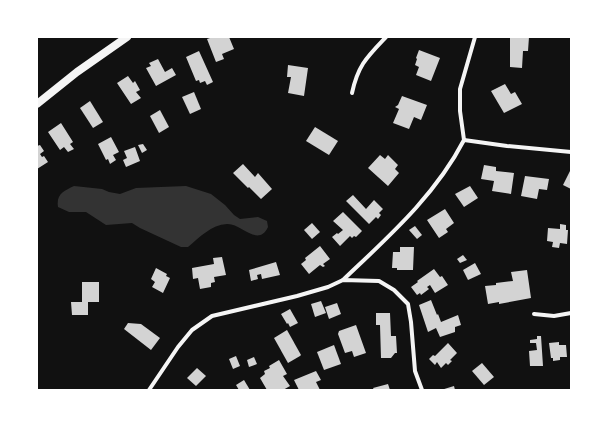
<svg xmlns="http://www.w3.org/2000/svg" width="608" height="427" font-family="'Libre Baskerville',serif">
<rect width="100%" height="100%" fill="#111"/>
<path fill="#333" d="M 74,186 L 102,189 L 109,192 L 120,194 L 136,188 L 186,186 L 211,194 L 225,205 L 234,215 L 240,219 L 258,217 L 267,221 L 268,227 C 258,248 241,223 227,224 C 211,225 200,237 188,247 L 181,247 L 140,228 L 132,223 L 106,225 L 86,212 L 69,212 L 58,207 C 56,194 64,191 74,186 Z"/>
<g fill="#d3d3d3">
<path d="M 213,37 L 229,37 L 234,49 L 222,54 L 224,59 L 216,62 L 207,39 Z"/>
<path d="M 510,37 L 529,37 L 528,51 L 523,51 L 522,68 L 510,67 Z"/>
<path d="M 419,50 L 440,58 L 431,81 L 416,75 L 419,67 L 415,65 L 417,59 L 416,58 Z"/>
<path d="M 199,51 L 213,82 L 207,85 L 205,81 L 200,83 L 199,80 L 196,81 L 186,57 Z"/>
<path d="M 158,59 L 165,72 L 172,68 L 176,75 L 156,86 L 146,68 L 151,66 L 149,63 Z"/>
<path d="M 288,65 L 308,68 L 304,96 L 288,93 L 291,77 L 287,77 Z"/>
<path d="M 128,76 L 133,83 L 135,81 L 140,90 L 136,92 L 141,98 L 131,104 L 117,83 Z"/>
<path d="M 505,84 L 511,94 L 515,92 L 522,104 L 504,113 L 491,91 Z"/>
<path d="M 194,92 L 201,109 L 190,114 L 182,97 Z"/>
<path d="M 402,96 L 427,105 L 421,120 L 414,117 L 409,129 L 393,123 L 399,109 L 395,107 L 398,105 Z"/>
<path d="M 90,101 L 103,122 L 93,128 L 80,108 Z"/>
<path d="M 160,110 L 169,127 L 159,133 L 150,116 Z"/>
<path d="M 61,123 L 73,142 L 70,144 L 74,149 L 68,152 L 64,147 L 60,150 L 48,132 Z"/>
<path d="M 315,127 L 338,141 L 329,155 L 306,141 Z"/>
<path d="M 111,137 L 119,152 L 113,155 L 116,160 L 110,164 L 108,159 L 106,160 L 98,144 Z"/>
<path d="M 143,144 L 147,150 L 142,153 L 138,145 Z"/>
<path d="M 40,145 L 44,151 L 40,154 L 42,157 L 44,156 L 48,162 L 37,169 L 37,146 Z"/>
<path d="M 135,147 L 140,161 L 126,167 L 123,160 L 127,158 L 124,151 Z"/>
<path d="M 380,155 L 385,159 L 388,155 L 398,165 L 395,169 L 399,173 L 388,186 L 368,168 Z"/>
<path d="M 243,164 L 255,177 L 258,173 L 272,189 L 261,199 L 249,187 L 248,188 L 233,173 Z"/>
<path d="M 484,165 L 496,167 L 496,171 L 514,173 L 511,194 L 492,191 L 494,181 L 481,179 Z"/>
<path d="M 571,169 L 571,189 L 563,185 Z"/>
<path d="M 525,176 L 549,179 L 547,190 L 539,189 L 537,199 L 521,196 Z"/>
<path d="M 470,186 L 478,198 L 464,207 L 455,194 Z"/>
<path d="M 353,195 L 366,209 L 374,200 L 383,209 L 379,213 L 381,215 L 378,219 L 376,217 L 369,224 L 346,201 Z"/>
<path d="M 445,209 L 454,223 L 446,229 L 448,232 L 439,238 L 427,220 Z"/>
<path d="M 343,212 L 362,231 L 356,237 L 354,236 L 352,238 L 350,236 L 340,246 L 332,237 L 337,233 L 338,234 L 343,230 L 333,221 Z"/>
<path d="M 312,223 L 320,232 L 312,239 L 304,230 Z"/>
<path d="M 560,224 L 566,225 L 566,230 L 568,230 L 567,244 L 560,243 L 559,248 L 552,247 L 553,242 L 547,241 L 548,228 L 560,229 Z"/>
<path d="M 415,226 L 422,235 L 417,239 L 409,230 Z"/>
<path d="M 320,246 L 330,259 L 323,264 L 325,266 L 323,267 L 320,265 L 309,274 L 301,264 L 306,260 L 305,258 Z"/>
<path d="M 400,247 L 414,247 L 413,270 L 397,270 L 397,268 L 392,268 L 393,252 L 400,252 Z"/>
<path d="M 463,255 L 467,260 L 460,263 L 457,259 Z"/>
<path d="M 222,257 L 226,275 L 214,277 L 215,282 L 211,283 L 211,287 L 200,289 L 198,278 L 193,279 L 192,268 L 214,264 L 213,258 Z"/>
<path d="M 276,262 L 280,275 L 262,279 L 261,274 L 257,275 L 258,279 L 251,281 L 249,270 Z"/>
<path d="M 475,263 L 481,274 L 468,280 L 463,270 Z"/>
<path d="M 156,268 L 167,274 L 166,276 L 170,278 L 163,293 L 152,287 L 155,282 L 151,279 Z"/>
<path d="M 434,269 L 440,277 L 442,276 L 448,285 L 435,293 L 430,285 L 427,287 L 429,289 L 421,295 L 420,293 L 417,295 L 411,287 L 418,282 L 417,281 Z"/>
<path d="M 527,270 L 531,298 L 499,304 L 499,302 L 488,304 L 485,286 L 496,285 L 496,283 L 513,281 L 511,272 Z"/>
<path d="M 82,282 L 99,282 L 99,302 L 88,302 L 88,315 L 72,315 L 71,302 L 82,302 Z"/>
<path d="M 431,300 L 437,315 L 438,314 L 441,322 L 458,315 L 461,325 L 455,327 L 455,332 L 440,337 L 436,328 L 428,332 L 419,305 Z"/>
<path d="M 321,301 L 326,313 L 315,317 L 311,304 Z"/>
<path d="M 337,303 L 341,314 L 329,319 L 325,307 Z"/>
<path d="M 290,309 L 298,323 L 290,327 L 288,323 L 287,324 L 281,314 Z"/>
<path d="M 376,313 L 390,313 L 391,336 L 396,336 L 397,353 L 395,353 L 391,358 L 381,358 L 380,325 L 376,325 Z"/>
<path d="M 128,323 L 141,324 L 160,338 L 151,350 L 124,329 Z"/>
<path d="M 356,325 L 366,353 L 354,357 L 352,351 L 345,353 L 338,334 L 339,331 Z"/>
<path d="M 287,330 L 301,355 L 300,356 L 288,363 L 274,338 Z"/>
<path d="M 537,336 L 541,336 L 543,366 L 530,366 L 529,351 L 537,350 L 536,343 L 530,343 L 530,340 L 537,339 Z"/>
<path d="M 559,342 L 559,345 L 566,345 L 567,357 L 560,357 L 560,360 L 553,361 L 553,358 L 551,358 L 549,343 Z"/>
<path d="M 448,343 L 457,353 L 450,360 L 452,361 L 448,365 L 446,363 L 441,368 L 437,362 L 435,365 L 429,359 L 433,355 L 435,356 Z"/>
<path d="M 334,345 L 341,364 L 324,370 L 317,352 Z"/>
<path d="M 236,356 L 240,366 L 233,369 L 229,359 Z"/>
<path d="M 254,357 L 257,364 L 249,367 L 247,360 Z"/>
<path d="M 279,360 L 287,374 L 283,376 L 290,386 L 283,390 L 267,390 L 260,378 L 265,374 L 264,371 L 270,368 L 269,366 Z"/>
<path d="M 482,363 L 494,377 L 484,385 L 472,371 Z"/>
<path d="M 197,368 L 206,376 L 196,386 L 187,378 Z"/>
<path d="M 316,371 L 321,380 L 316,382 L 320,390 L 299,390 L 294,380 Z"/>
<path d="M 244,380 L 250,390 L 239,390 L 236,385 Z"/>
<path d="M 388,384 L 390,390 L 374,390 L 373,388 Z"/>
<path d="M 454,386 L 455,390 L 441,390 Z"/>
</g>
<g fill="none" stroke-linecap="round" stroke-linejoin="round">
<g stroke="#f5f5f5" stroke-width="4">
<path d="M 352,93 C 358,65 367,57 386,37"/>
<path d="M 464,140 L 507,146 L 571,152"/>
<path d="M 464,140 L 460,111 L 460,89 L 475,37"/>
<path d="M 343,280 C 388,237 435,196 464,140"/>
<path d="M 534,314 L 554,316 L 571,313"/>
<path d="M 149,390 L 178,347 L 192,330 L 212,316 L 297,296 L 328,287 L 343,280 L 379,281 L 394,290 L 408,304 L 411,322 L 415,371 L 422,390"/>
</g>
<path stroke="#f5f5f5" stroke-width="8" d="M 37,104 L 77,72 L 127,37"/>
</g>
<rect width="608" height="427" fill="none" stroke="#ffffff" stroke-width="76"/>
</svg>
